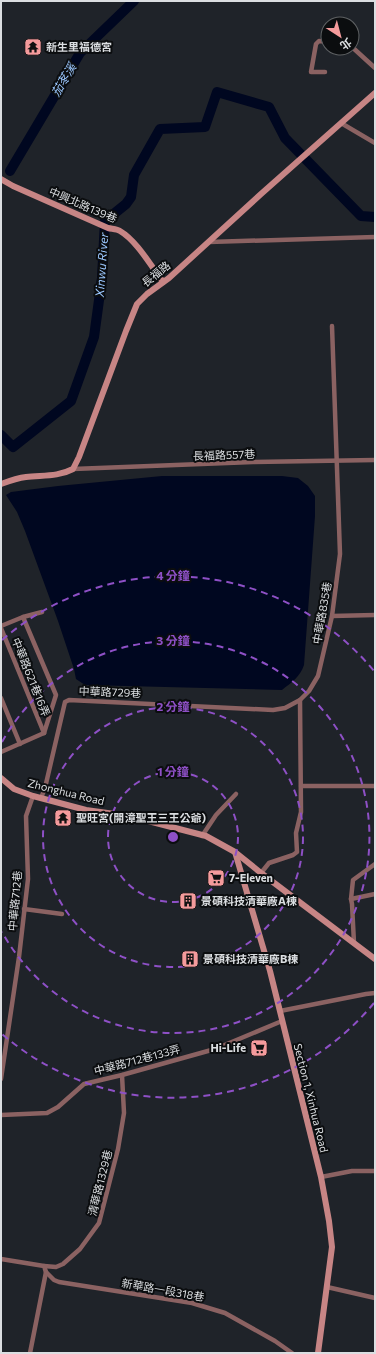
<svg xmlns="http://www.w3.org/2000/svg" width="376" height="1354" font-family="Commissioner,'Noto Sans TC',sans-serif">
<rect width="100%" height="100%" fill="#1f2329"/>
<path fill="#000720" d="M 162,476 L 282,476 L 298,478 L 308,486 L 315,496 L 315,516 L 304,665 C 300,677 292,682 282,690 L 85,685 L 76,679 L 74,669 L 58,621 L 25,531 L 17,512 L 6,495 L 11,492 L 58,486 Z"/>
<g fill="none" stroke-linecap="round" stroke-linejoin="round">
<g stroke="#000720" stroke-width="10">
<path d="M 10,171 L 80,53 L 134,1"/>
<path d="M 1,435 L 13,447 L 71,401 L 94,337 L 102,278 L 105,221 L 126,204 L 131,197 L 134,175 L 160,129 L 205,127 L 217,92 L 269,107 L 285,138 L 361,216 L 375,217"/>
</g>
<g stroke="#8b6262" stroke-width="4.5">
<path d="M 352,47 L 375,68"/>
<path d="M 325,72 L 311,72 L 316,44 L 319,41 L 328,42"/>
<path d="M 341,123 L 375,143"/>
<path d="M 209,242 L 375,237"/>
<path d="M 73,469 L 253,462 L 375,460"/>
<path d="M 332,616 L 375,615"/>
<path d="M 23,617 L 56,695 L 44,733"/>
<path d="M 1,626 L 23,617 L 42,612"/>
<path d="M 1,628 L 44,733"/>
<path d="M 1,698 L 20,744"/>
<path d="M 1,752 L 44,733"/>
<path d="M 301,786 L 375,786"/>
<path d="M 41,798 L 45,788 L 65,702 L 69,700 L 273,710 L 285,708 L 300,700"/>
<path d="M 202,836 L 216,815 L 236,794"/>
<path d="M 261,873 L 269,863 L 293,855 L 297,852 L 296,833 L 301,812 L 300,700 L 309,691 L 318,676 L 332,616 L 340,554 L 332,326"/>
<path d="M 351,899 L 375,894"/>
<path d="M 24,909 L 62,914"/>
<path d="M 354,943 L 352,904 L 351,899 L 353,880 L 375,864"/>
<path d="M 280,1011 L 366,994 L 375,993"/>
<path d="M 1,1079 L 19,957 L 28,879 L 26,816 L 33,796"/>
<path d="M 1,1115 L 47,1113 L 58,1107 L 84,1084 L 122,1075 L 215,1049 L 282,1021"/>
<path d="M 321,1177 L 352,1171 L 375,1171"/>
<path d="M 1,1259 L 44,1266 L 46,1272 L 30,1353"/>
<path d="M 44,1266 L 56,1267 L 63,1264 L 80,1249 L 99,1223 L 118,1149 L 124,1113 L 122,1075"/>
<path d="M 46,1272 L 54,1280 L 59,1282 L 192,1303 L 225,1313 L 275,1341 L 292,1353"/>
<path d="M 327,1287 L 375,1298"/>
</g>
<g stroke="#c78585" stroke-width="6">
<path d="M 1,179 L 13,186 L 108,228 C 112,229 117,229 120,231 C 137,241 151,266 163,282"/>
<path d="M 1,484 C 9,481 17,478 26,477 C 42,475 58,477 73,469 L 79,457 L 126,331 L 137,304 L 147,294 L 169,278 L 261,194 L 375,93"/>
<path d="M 1,778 L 14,789 L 33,796 L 86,810 L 129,816 L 206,836 L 235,852 L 261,873 L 375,959"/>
<path d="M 235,852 L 270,971 L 321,1177 L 329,1221 L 332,1247 L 318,1353"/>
</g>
</g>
<g fill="none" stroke="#8e50c6" stroke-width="2" stroke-dasharray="7 5">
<circle cx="173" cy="837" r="65"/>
<circle cx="173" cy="837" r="130"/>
<path d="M2 742A196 196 0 1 1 2 932"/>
<path d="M374 1003A261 261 0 0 1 2 1034M2 640A261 261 0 0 1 374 671"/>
</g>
<defs>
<symbol id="temple-square" viewBox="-11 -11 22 22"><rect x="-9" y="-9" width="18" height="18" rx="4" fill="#f59b9c" stroke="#0b0d0f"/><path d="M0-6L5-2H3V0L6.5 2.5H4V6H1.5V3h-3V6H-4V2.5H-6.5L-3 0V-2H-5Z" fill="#111"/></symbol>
<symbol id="supermarket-square" viewBox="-11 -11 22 22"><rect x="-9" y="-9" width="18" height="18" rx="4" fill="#f59b9c" stroke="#0b0d0f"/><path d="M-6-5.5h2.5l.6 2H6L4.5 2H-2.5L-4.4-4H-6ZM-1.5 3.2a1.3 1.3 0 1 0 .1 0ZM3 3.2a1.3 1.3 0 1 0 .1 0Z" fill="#111"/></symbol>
<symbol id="building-square" viewBox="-11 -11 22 22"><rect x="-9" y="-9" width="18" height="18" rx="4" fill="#f59b9c" stroke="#0b0d0f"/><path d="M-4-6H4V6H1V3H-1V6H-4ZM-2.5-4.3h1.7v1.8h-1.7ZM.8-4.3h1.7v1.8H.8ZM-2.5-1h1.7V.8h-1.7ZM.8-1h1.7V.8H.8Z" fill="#111"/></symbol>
</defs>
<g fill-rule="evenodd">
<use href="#temple-square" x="23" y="37" width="20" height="20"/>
<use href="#temple-square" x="53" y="808" width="20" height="20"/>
<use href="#supermarket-square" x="206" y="868" width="20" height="20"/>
<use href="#building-square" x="178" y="891" width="20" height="20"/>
<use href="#building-square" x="180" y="949" width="20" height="20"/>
<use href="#supermarket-square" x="249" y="1038" width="20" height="20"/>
</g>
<g text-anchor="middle" stroke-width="4" stroke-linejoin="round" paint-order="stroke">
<g font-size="11" font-weight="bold" fill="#dbdee1" stroke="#0b0d0f" text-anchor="start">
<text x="46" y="51">新生里福德宮</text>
<text x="76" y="822">聖旺宮(開漳聖王三王公爺)</text>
<text x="229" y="882">7-Eleven</text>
<text x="201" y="905">景碩科技清華廠A棟</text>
<text x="203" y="963">景碩科技清華廠B棟</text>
<text x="246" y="1052" text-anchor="end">Hi-Life</text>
</g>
<g font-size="11" fill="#dbdee1" stroke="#0b0d0f">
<text transform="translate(83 205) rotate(23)" y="4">中興北路139巷</text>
<text transform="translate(156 274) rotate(-39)" y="4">長福路</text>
<text transform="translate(224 455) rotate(-2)" y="4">長福路557巷</text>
<text transform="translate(322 613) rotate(-80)" y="4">中華路835巷</text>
<text transform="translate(31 677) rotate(68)" y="4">中華路621巷16弄</text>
<text transform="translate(110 692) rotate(2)" y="4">中華路729巷</text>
<text transform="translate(66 792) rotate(14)" y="4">Zhonghua Road</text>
<text transform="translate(15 901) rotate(-85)" y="4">中華路712巷</text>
<text transform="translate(137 1060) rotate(-15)" y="4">中華路712巷133弄</text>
<text transform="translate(311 1098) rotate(76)" y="4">Section 1, Xinhua Road</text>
<text transform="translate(100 1183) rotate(-76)" y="4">清華路1329巷</text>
<text transform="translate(163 1290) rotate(10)" y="4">新華路一段318巷</text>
</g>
<g font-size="12" font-style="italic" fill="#9ac6fd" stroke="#0b0d0f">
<text transform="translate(64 80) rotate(-59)" y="4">茄苳溪</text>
<text transform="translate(102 265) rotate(-86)" y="4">Xinwu River</text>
</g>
</g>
<circle cx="173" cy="837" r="6" fill="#8e50c6" stroke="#0b0d0f" stroke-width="2"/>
<g font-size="12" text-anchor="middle" font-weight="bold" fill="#8e50c6" stroke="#0b0d0f" stroke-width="4" stroke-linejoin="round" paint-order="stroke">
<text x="173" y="580">4 分鐘</text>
<text x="173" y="645">3 分鐘</text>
<text x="173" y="711">2 分鐘</text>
<text x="173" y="776">1 分鐘</text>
</g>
<rect width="376" height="1354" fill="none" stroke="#dbdee1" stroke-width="4"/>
<g transform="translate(340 36) rotate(144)"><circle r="19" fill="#0b0d0f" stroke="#5e6163"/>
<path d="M0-3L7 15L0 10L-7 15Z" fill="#f59b9c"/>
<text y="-6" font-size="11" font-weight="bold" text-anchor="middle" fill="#dbdee1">北</text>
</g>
</svg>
